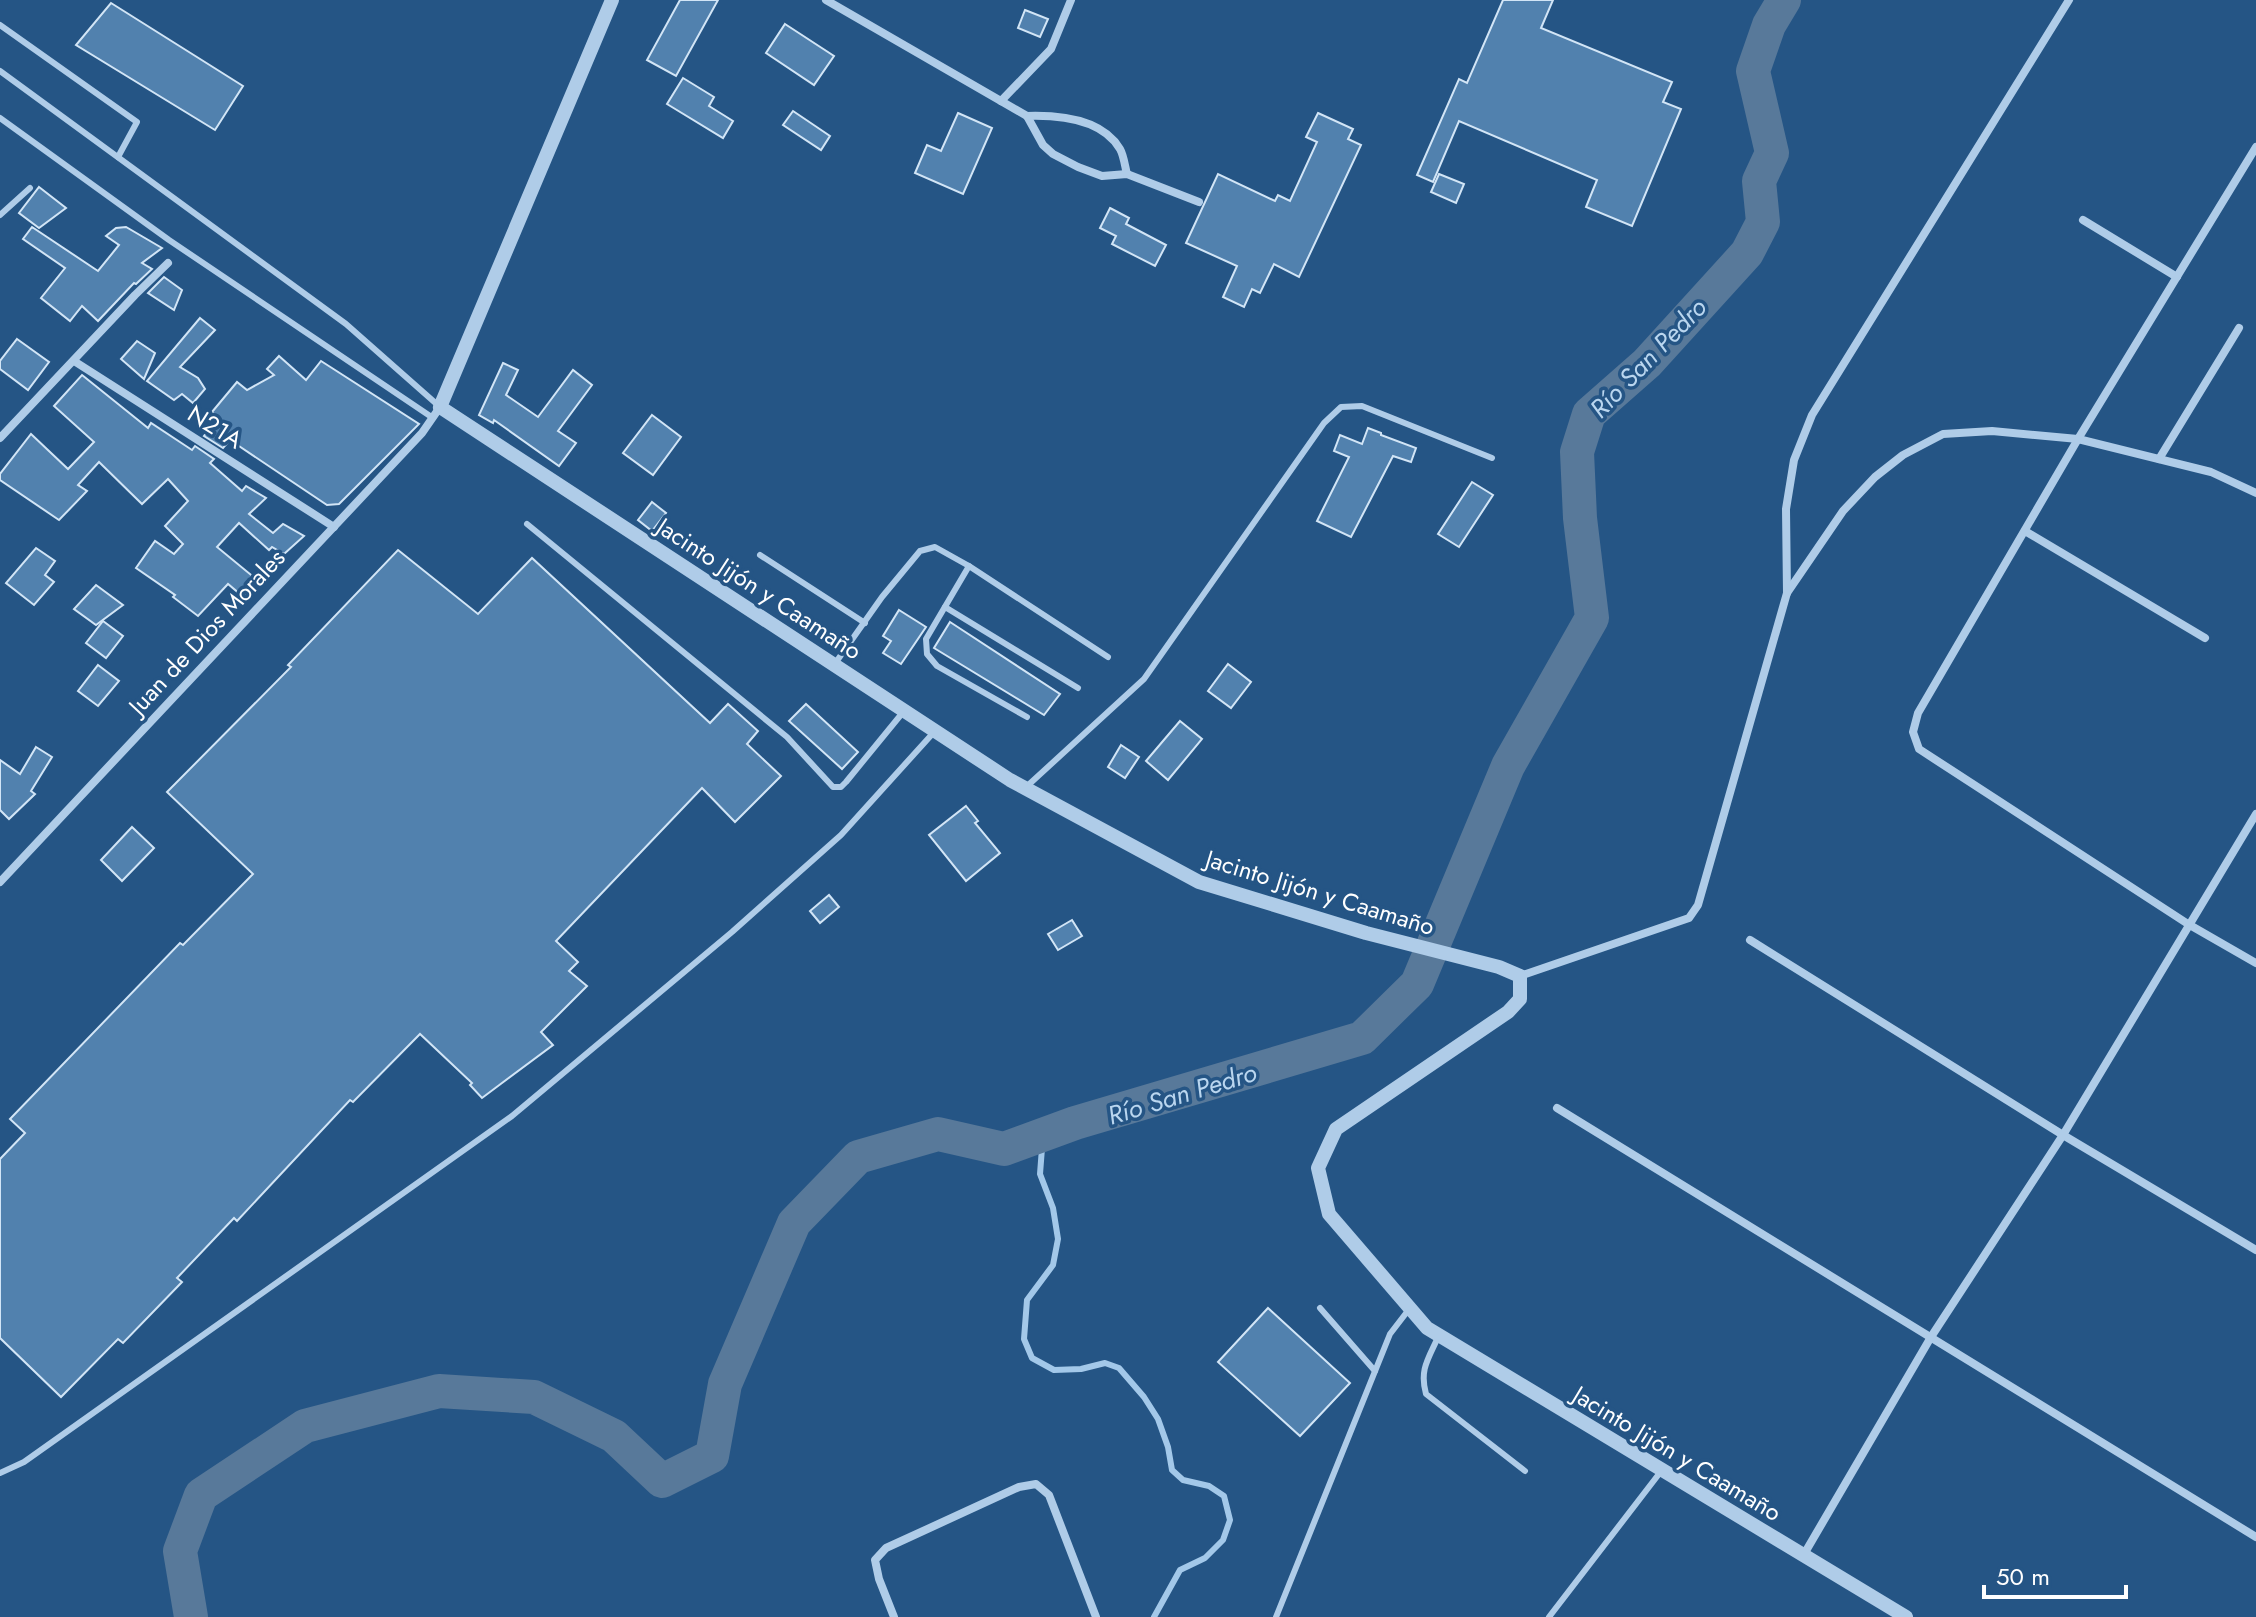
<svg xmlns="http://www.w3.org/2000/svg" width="2256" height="1617" font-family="Jost,sans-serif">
<rect width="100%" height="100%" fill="#255585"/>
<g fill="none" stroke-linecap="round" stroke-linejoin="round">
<path stroke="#a3c8e9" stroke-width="6" d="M 1043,1135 L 1040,1174 L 1053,1208 L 1058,1239 L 1053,1265 L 1027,1300 L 1024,1339 L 1032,1358 L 1054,1370 L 1081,1369 L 1105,1363 L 1119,1368 L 1144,1397 L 1158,1419 L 1168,1447 L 1172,1470 L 1183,1480 L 1209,1486 L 1224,1496 L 1230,1520 L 1223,1540 L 1205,1558 L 1180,1570 L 1154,1617"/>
<path stroke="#58799a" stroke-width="34" d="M 191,1617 L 180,1551 L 201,1495 L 305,1426 L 439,1391 L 534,1397 L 614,1436 L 662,1481 L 712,1456 L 725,1384 L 794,1223 L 858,1157 L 938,1134 L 1004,1149 L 1075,1123 L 1362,1038 L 1417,984 L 1508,766 L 1592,618 L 1580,518 L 1577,452 L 1589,414 L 1647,363 L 1747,253 L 1763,222 L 1759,181 L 1772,153 L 1753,71 L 1769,25 L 1784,0"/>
</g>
<g fill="#5181ae" stroke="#d2e5f6" stroke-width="2">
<path d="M 680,0 L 718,0 L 676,76 L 647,60 Z"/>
<path d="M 1503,0 L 1553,0 L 1541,28 L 1672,82 L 1663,102 L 1681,109 L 1632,226 L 1586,207 L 1597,180 L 1459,121 L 1433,182 L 1417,175 L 1459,79 L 1467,83 Z"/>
<path d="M 111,3 L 243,86 L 215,130 L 76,45 Z"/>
<path d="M 1025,10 L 1048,19 L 1040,37 L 1018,28 Z"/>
<path d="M 785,24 L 834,56 L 814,85 L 766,53 Z"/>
<path d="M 683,78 L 714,97 L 709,106 L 733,121 L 723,138 L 667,104 Z"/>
<path d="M 793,111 L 830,136 L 821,150 L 783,125 Z"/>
<path d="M 958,113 L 992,128 L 963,194 L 915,173 L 927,145 L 941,151 Z"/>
<path d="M 1318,113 L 1353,129 L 1348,139 L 1361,145 L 1299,277 L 1274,264 L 1260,293 L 1252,289 L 1244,307 L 1223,297 L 1237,266 L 1186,243 L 1218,174 L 1275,201 L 1278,195 L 1290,201 L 1317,142 L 1306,137 Z"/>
<path d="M 1439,174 L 1464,184 L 1456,203 L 1431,192 Z"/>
<path d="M 39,187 L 66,208 L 39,228 L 19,213 Z"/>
<path d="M 1110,208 L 1129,218 L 1126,224 L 1166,245 L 1155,266 L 1112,244 L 1116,236 L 1100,228 Z"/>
<path d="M 32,227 L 98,271 L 119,245 L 106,236 L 116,228 L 126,227 L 162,248 L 142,263 L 152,269 L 136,284 L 134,283 L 98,321 L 82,306 L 70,321 L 41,298 L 65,268 L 23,239 Z"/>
<path d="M 164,277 L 182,290 L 174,310 L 148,293 Z"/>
<path d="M 200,318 L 215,330 L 180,367 L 198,378 L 205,389 L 193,403 L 182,394 L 174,400 L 147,381 Z"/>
<path d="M 17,339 L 49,362 L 28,390 L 0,369 L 0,361 Z"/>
<path d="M 137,341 L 155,353 L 144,379 L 121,359 Z"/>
<path d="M 279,356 L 306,380 L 321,361 L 419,424 L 339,504 L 327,505 L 230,440 L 223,448 L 204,436 L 218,418 L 212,412 L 237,382 L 247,390 L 274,375 L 267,369 Z"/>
<path d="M 503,363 L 518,370 L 506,395 L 538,417 L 573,370 L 592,385 L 558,431 L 576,443 L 559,466 L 494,420 L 493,423 L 479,415 Z"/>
<path d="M 82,375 L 148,428 L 151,423 L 192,450 L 195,446 L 214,459 L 210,463 L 242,491 L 246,486 L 266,498 L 249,514 L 273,533 L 283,524 L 304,536 L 284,554 L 272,547 L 269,550 L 239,523 L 217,547 L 262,584 L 247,600 L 228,584 L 198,616 L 173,597 L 175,595 L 136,568 L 155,541 L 174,554 L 183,544 L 165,526 L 188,501 L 168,479 L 142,504 L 99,462 L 78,485 L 87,491 L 59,520 L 0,480 L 0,474 L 31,434 L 68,469 L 94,442 L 54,406 Z"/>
<path d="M 652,415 L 681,437 L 653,475 L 623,453 Z"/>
<path d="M 1368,428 L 1381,433 L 1381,435 L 1416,448 L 1411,462 L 1393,456 L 1351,537 L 1317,521 L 1349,457 L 1334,451 L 1340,435 L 1362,444 Z"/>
<path d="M 1472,482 L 1493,495 L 1459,547 L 1438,534 Z"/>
<path d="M 652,502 L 666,513 L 652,531 L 638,520 Z"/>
<path d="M 36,548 L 55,561 L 45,575 L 54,582 L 34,605 L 6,583 Z"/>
<path d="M 398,550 L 478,614 L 532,558 L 710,723 L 728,704 L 758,731 L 747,744 L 781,776 L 735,822 L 702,788 L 556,941 L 578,962 L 569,971 L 587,986 L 541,1032 L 553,1045 L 482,1098 L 470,1085 L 472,1083 L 420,1034 L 353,1102 L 350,1100 L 237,1221 L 234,1218 L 177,1278 L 182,1282 L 123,1343 L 118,1339 L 61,1397 L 0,1338 L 0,1159 L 25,1133 L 10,1119 L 180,943 L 183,945 L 253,874 L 167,792 L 291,667 L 288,665 Z"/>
<path d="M 96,585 L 123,605 L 96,625 L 74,609 Z"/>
<path d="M 899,610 L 926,627 L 901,664 L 883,653 L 891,641 L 883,636 Z"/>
<path d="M 103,621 L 123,636 L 106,658 L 86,643 Z"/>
<path d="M 950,622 L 1060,694 L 1044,715 L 934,648 Z"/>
<path d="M 1228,664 L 1251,682 L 1231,708 L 1208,691 Z"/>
<path d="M 98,665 L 119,681 L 98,706 L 78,691 Z"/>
<path d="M 806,704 L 858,752 L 842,769 L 789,721 Z"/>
<path d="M 1180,721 L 1202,739 L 1168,780 L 1146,761 Z"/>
<path d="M 1121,745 L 1139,757 L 1125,778 L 1108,767 Z"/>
<path d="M 36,747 L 52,757 L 31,791 L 35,794 L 9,819 L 0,810 L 0,760 L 20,774 Z"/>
<path d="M 966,806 L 978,821 L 975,823 L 1000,853 L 966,881 L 929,835 Z"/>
<path d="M 132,827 L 154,848 L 122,881 L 101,860 Z"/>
<path d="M 829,895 L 839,907 L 820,923 L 810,911 Z"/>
<path d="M 1072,920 L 1082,936 L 1058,950 L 1048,934 Z"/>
<path d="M 1268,1308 L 1350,1383 L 1300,1436 L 1218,1362 Z"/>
</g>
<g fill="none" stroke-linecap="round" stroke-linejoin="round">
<g stroke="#afcce8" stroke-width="6">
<path d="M 0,25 L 137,122 L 118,157"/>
<path d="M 0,71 L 346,324 L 440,407"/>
<path d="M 0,118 L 169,240 L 433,418"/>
<path d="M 0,215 L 30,188"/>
<path d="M 527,524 L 787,737 L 833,787 L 841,787 L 846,782 L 904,711"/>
<path d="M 760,555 L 865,623"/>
<path d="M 969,566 L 926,639 L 927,654 L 937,666 L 1027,717"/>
<path d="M 945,607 L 1078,688"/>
<path d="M 834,665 L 882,597 L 920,551 L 935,547 L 969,566 L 1108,657"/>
<path d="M 1025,788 L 1144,679 L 1324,423 L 1341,407 L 1362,406 L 1492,458"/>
<path d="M 1320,1308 L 1375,1371"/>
<path d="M 1439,1335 C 1429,1358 1419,1369 1426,1394 L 1525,1471"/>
<path d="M 0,1473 L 24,1462 L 512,1116 L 732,932 L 841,835 L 935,731"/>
<path d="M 1276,1617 L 1390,1334 L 1410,1308"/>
<path d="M 1549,1617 L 1662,1470"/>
</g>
<g stroke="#afcce8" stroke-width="8">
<path d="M 826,0 L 1027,116 L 1043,145 L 1053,154 L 1078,167 L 1102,176 L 1127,174 L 1199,202"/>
<path d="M 1001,101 L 1051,49 L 1071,0"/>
<path d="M 1027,116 C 1059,115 1102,119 1120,149 C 1124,156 1125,167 1127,174"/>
<path d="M 2256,147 L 2078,439 L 1918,713 L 1913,732 L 1919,749 L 2188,924 L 2256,963"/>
<path d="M 2083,220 L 2177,277"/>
<path d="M 74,361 L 334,527"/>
<path d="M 0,438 L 135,295 L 168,263"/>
<path d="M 2159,459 L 2239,328"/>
<path d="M 2025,531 L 2205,638"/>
<path d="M 1787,593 L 1786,509 L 1794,460 L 1812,415 L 2069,0"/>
<path d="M 0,882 L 422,433 L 440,407"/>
<path d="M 1750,940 L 2063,1135 L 2256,1250"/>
<path d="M 1520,976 L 1689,918 L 1698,905 L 1787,593 L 1843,511 L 1875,477 L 1903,455 L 1943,434 L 1992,431 L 2078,439 L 2211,472 L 2256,493"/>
<path d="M 1557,1108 L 2256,1537"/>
<path d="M 1803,1556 L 1931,1337 L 2063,1135 L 2256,814"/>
<path d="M 894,1617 L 879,1579 L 875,1560 L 886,1548 L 1019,1487 L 1036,1484 L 1049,1495 L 1096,1617"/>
</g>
<path stroke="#afcce8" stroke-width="14" d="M 612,0 L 440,407 L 1010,780 L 1199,882 L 1366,933 L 1499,967 L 1520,976 L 1520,999 L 1508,1012 L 1336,1129 L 1318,1168 L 1329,1214 L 1427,1328 L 1906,1617"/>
</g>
<g text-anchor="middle" stroke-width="7" stroke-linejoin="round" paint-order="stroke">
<g font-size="24" fill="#fff" stroke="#255585">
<text transform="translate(215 427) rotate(32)" y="8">N21A</text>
<text transform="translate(759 589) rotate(33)" y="8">Jacinto Jijón y Caamaño</text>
<text transform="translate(207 632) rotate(-47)" y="8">Juan de Dios Morales</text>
<text transform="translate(1320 893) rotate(17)" y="8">Jacinto Jijón y Caamaño</text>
<text transform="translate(1677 1454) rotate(31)" y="8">Jacinto Jijón y Caamaño</text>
</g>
<g font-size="26" font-style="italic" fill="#bad6ef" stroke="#255585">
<text transform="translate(1648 358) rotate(-46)" y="9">Río San Pedro</text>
<text transform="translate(1182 1094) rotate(-17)" y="9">Río San Pedro</text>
</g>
</g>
<path d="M1984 1585v12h142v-12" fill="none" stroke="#ffffff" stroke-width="4"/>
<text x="1996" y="1585" font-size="24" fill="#ffffff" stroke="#255585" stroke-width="6" paint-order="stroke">50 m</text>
</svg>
